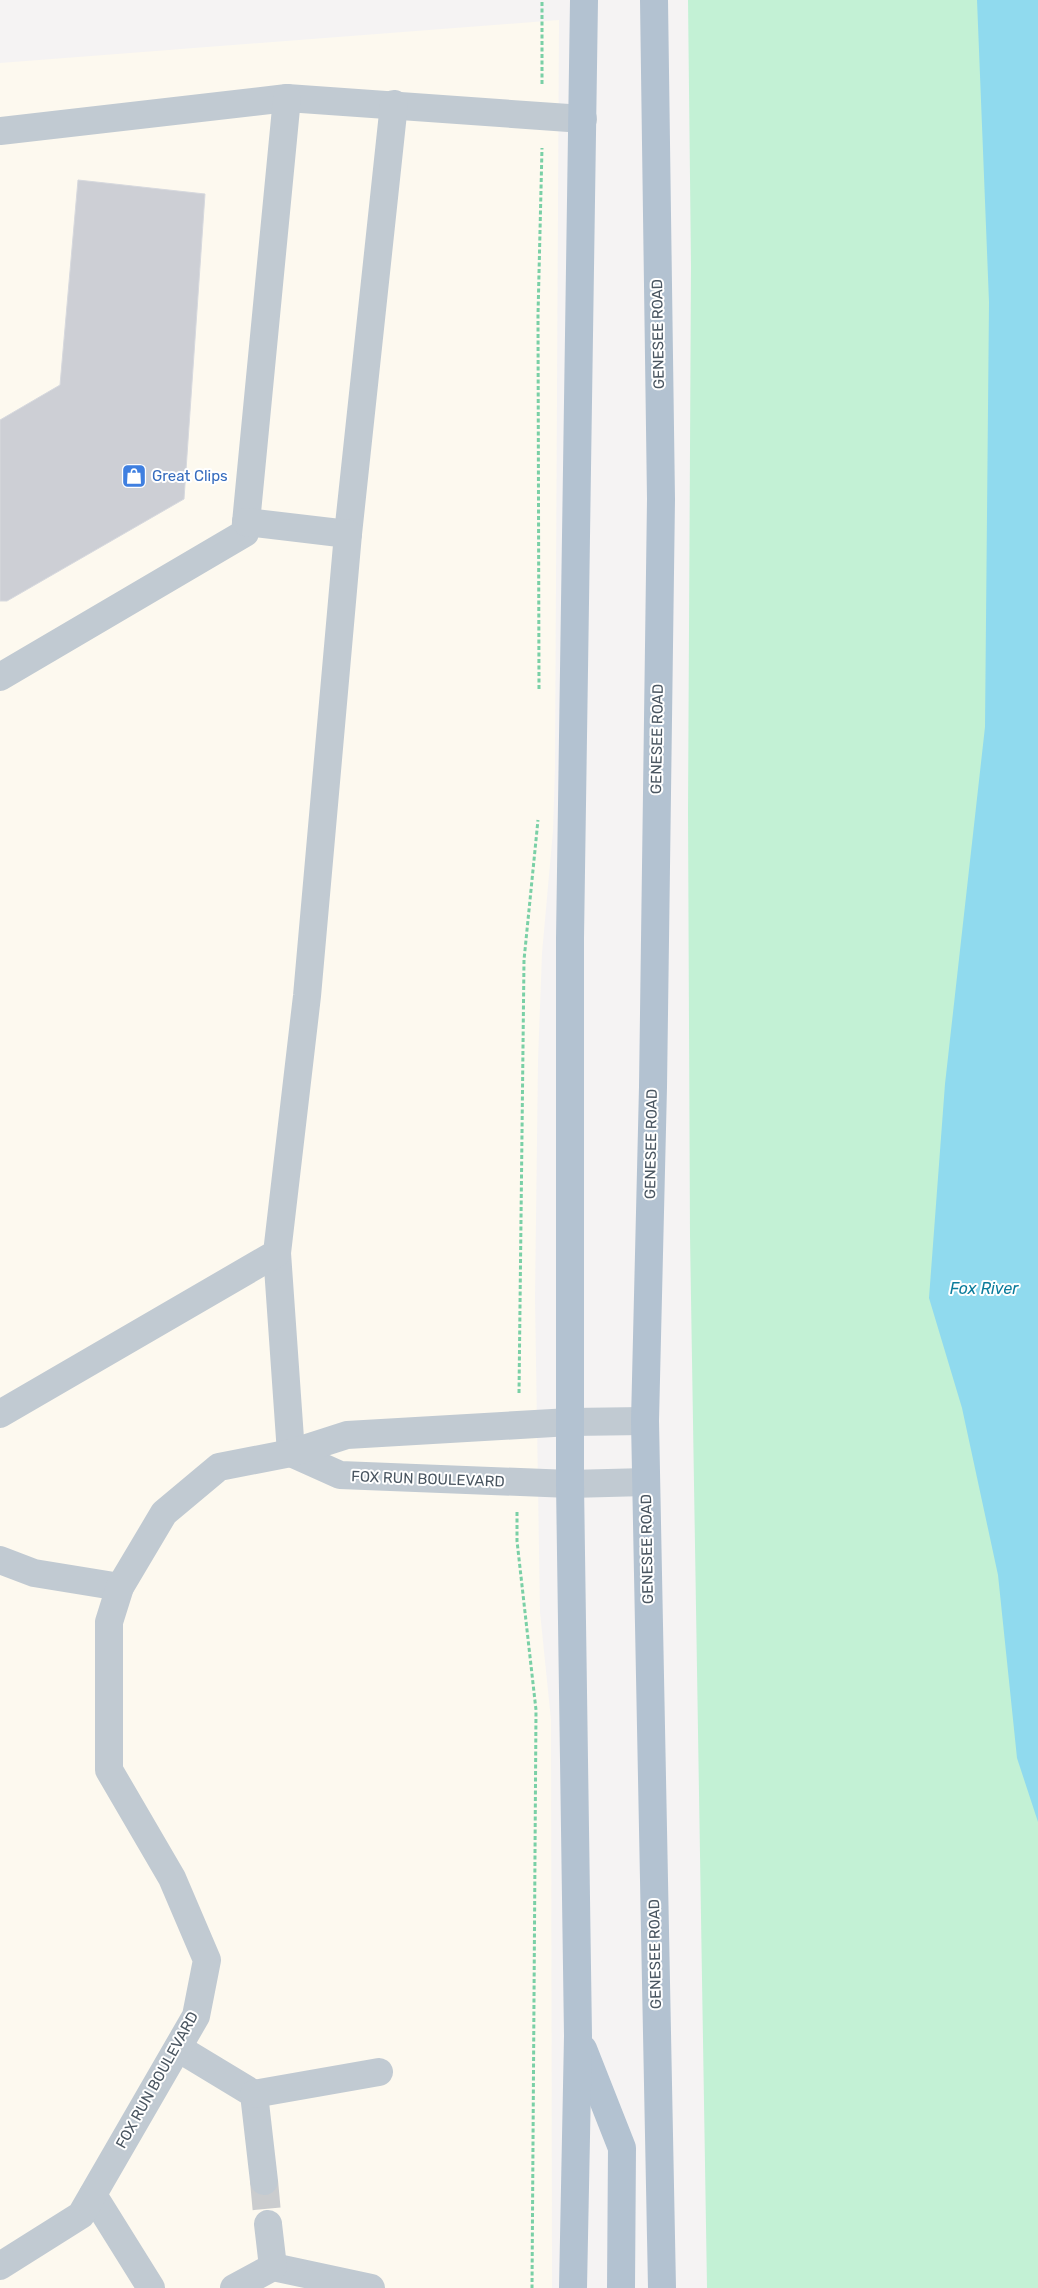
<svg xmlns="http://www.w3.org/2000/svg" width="1038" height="2288" font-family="Rubik,sans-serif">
<rect width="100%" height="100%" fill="#f5f3f3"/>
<path fill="#fdf9ef" d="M 559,20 L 555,768 L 553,831 L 542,953 L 538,1061 L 535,1299 L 540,1612 L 551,1720 L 552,2288 L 0,2288 L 0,63 Z"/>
<path fill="#c3f1d5" d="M 688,0 L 1038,0 L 1038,2288 L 707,2288 L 690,1236 L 688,812 L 691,266 Z"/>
<path fill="#90daee" d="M 977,0 L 1038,0 L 1038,1822 L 1017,1758 L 998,1575 L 962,1408 L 929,1298 L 945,1084 L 985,727 L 989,302 Z"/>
<path fill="#cdcfd5" stroke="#d7d9de" d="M 78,180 L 205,194 L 184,499 L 7,601 L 0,601 L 0,420 L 60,385 Z"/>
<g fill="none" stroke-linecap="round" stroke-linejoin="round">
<path stroke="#caccce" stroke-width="28" stroke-dasharray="28 14" stroke-linecap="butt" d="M 264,2181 L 268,2224"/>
<g stroke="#7ad0a6" stroke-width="3" stroke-dasharray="4 2.5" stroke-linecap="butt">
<path d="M 542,84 L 542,0"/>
<path d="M 539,689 L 538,315 L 542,148"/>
<path d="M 519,1393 L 524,960 L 538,820"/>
<path d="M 517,1512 L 517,1541 L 536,1710 L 532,2288"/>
</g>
<g stroke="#c1cad2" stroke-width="28">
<path d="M 0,131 L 287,98 L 583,119"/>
<path d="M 348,534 L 394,104"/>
<path d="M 0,677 L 245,533 L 287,98"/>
<path d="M 277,1253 L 291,1453"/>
<path d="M 0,1414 L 277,1253 L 307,996 L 348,534 L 246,522"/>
<path d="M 291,1453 L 340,1475 L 570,1484 L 646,1482"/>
<path d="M 0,1560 L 34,1573 L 120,1587"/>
<path d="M 178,2048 L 254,2094 L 264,2181"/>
<path d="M 254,2094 L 379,2072"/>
<path d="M 93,2195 L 151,2288"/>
<path d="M 0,2266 L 81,2215 L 196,2016 L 207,1960 L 172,1878 L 109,1770 L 109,1622 L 120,1587 L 164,1513 L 219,1467 L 291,1453 L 347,1435 L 570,1422 L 645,1421"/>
<path d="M 273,2267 L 371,2288"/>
<path d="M 234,2288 L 273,2267 L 268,2224"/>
</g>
<g stroke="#b3c2d1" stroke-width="28">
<path d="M 654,0 L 661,499 L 653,1087 L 645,1421 L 662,2288"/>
<path d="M 583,2049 L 622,2148 L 621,2288"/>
<path d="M 573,2288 L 578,2036 L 570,1484 L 570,938 L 584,0"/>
</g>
</g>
<defs>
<symbol id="shop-square" viewBox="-11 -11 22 22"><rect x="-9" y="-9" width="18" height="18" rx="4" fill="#3f7fe0" stroke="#fff"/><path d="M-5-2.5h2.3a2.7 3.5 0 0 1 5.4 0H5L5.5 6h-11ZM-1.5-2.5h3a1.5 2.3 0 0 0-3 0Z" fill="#fff"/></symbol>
</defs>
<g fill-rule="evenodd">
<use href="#shop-square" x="120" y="462" width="28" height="28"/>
</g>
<g text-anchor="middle" stroke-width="4" stroke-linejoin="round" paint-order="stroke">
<g font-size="15" fill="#4a5661" stroke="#fff">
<text transform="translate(658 334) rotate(-91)" y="5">GENESEE ROAD</text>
<text transform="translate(657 739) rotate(-89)" y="5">GENESEE ROAD</text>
<text transform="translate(651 1144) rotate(-89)" y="5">GENESEE ROAD</text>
<text transform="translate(428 1479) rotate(2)" y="5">FOX RUN BOULEVARD</text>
<text transform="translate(647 1549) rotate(-91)" y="5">GENESEE ROAD</text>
<text transform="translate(655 1954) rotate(-91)" y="5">GENESEE ROAD</text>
<text transform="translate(157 2080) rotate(-61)" y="5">FOX RUN BOULEVARD</text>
</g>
<g font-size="15" fill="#366cbe" stroke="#fff" text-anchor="start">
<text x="152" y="481">Great Clips</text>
</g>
<g font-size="16" font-style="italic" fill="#0c7c9b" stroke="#fff">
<text x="984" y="1294">Fox River</text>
</g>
</g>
</svg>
